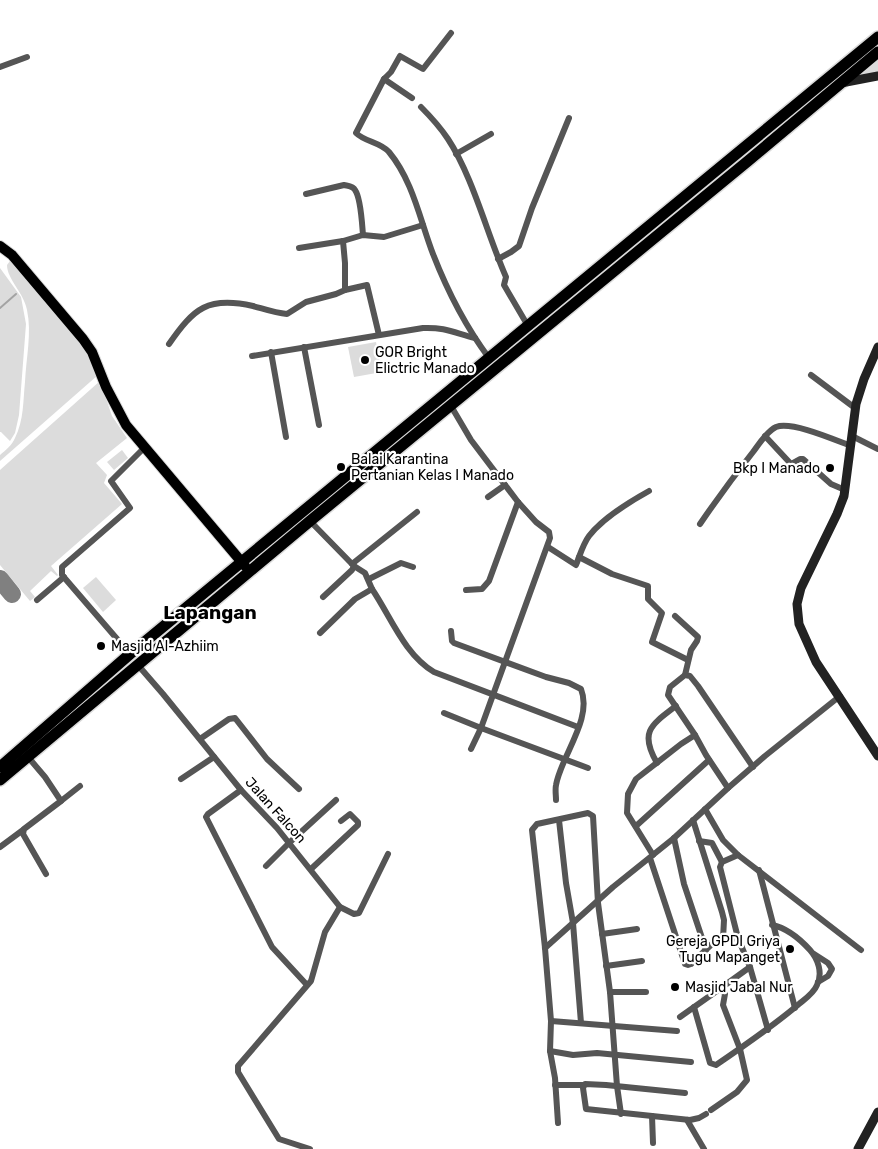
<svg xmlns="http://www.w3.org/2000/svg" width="878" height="1149" font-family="Rubik,sans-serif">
<rect width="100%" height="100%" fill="#fff"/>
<g fill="#dcdcdc">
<path d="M 878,55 L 878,74 L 848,80 Z"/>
<path d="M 10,261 L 91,355 L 98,375 L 0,461 L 0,455 C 6,450 12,445 15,438 C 24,420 23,401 25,382 C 26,358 32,333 27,310 C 24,293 7,279 7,265 Z"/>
<path d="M 0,268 L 21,297 L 26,324 L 19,415 L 15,433 L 10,441 L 1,432 L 0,432 Z"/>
<path d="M 376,342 L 382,372 L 354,377 L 348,347 Z"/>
<path d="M 100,381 L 112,416 L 127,438 L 96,463 L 107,475 L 104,483 L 122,504 L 51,566 L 58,575 L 57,576 L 51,571 L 30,591 L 35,597 L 30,601 L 0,565 L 0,470 Z"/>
<path d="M 122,450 L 128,458 L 114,470 L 107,462 Z"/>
<path d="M 96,577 L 116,600 L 103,612 L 83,588 Z"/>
</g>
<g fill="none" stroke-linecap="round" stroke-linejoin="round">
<path stroke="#a3a3a3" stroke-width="2" d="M 0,308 L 16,294"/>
<path stroke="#808080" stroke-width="18" d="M 0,579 L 12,594"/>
<defs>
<path id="primary" d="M 0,246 L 12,255 L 83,339 L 92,352 L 106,387 L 126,425 L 245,566"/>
<g id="highway">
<path d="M 0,767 L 130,654 L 878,37"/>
<path d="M 0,780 L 310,521 L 748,161 L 878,52"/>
</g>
</defs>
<use href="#primary" stroke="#dbdbdb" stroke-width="12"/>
<use href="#highway" stroke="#dbdbdb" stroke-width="14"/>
<g stroke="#555" stroke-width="6">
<path d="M 0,67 L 27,57"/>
<path d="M 384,79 L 391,72 L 400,56 L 423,69 L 451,33"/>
<path d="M 412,98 L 384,79 L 356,133 C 365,142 380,142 389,152 C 413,181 420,220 433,254 C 447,290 466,327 489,358"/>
<path d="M 421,107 C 431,117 440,127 448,139 C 473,177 487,234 506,277 L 504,285 L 528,326"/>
<path d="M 456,154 L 491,134"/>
<path d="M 306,194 L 344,185 C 348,186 353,186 355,190 C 361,198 362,224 363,235"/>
<path d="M 299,248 L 343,241 L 363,235 L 384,237 L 423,225"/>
<path d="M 498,259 L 511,252 L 519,246 L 532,208 L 569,118"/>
<path d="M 345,290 L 367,285 L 379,335"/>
<path d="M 169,344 C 194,308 208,296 253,306 C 264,309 275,313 287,314 L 306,302 L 336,294 L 345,290 L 345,263 L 343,241"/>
<path d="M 304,347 L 319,425"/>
<path d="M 271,352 L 286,437"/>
<path d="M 252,356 L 423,328 C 445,327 455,333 475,338"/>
<path d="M 811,375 L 855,408"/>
<path d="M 765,436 L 791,464 L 800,459 L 803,459 L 831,484 L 845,490"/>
<path d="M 852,436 L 878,449"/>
<path d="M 488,497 L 505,485"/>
<path d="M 310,521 L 354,566 L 352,570 L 323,597"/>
<path d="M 700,524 C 717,499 734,476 753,452 C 759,444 767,431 776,427 C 792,421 835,440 851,446"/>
<path d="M 548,547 L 576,565 C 580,555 583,544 589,536 C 602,519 631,501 649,491"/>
<path d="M 579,557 L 612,574 L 648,586 L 648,599 L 662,613 L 652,642 L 688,660"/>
<path d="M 352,564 L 417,512"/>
<path d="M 354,566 L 365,573 L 372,589"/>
<path d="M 369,579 L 401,563 L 413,567"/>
<path d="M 466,590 L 482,589 L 489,581 L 518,502"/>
<path d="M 37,600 L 64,577"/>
<path d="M 675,616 L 698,637 L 697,641 L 691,650 L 685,675"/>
<path d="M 451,631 L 452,641 L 454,643 L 546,677 L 569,683 L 581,689 C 593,719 561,756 556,785 C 555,790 556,795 556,800"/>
<path d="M 320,633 L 355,599 L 372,589 C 391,617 404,654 434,672 L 578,727"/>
<path d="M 130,654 L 62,575 L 62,567 L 130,508 L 111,481 L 145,447"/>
<path d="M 137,664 L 163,694 L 241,790 L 277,828 L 340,907 L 354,914 L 359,913 L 388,854"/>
<path d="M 444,713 L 481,728 L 550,538 L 549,532 L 536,522 L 518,502 L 471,440 L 451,406"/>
<path d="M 695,735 L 668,695 L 670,687 L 685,675 L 690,676 L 698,686 L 753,767"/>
<path d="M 200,739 L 229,719 L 235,718 L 267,759 L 299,789"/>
<path d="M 471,749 L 481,728 L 588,768"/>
<path d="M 28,757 L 45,777 L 61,801 L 24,829 L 23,834 L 46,874"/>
<path d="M 657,763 C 639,732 651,725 676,706"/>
<path d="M 181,779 L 214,757"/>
<path d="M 241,790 L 208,814 L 206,817 L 272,947 L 307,985"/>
<path d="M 61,801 L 80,786"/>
<path d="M 705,809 L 723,840 L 738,855 L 861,950"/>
<path d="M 559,820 L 566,883 L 573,923 L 581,1023"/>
<path d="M 693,820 L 722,912 L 724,920 L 723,939"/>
<path d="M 636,826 L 709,760"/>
<path d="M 674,838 L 684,884 L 706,950"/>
<path d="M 699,841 L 712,843 L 722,862"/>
<path d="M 0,847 L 23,830"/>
<path d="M 653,855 L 627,813 L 628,794 L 636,779 L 681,744 L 695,735 L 706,755 L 728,788"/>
<path d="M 738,855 L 722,862 L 720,867 L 738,938 L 750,967 L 768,1030"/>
<path d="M 650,858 L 685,964 L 688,965 L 691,964 L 715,941 L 738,938"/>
<path d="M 266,866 L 289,843 L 336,800"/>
<path d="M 311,869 L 358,825 L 358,822 L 350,814 L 341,821"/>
<path d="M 759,870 L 795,1008"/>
<path d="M 602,934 L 637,929"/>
<path d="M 545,948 L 613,887 L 674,838 L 728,788 L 765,756 L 840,696"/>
<path d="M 814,954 L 828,963 L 832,969 L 828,976 L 818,982"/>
<path d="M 606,966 L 642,961"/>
<path d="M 610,992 L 646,992"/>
<path d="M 694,1007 L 710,1063 L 716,1065 C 744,1046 772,1027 799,1004 C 805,999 814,993 817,985 C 823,973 818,959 810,950 C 800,939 787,928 772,925"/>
<path d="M 680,1017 L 721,988"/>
<path d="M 551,1021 L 677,1031"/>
<path d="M 550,1051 L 573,1055 L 597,1053 L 691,1062"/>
<path d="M 555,1085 L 584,1085"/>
<path d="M 685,1093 L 606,1085 L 585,1084 L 583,1088 L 586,1109 L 690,1120 L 699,1118 L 706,1114"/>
<path d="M 711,1110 L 737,1092 L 747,1080 L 740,1049 L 723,1005 L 725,994 L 721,988 L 750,967"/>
<path d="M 652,1116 L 653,1143"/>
<path d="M 687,1120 L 704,1149"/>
<path d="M 558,1123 L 555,1078 L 550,1051 L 551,1021 L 545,948 L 532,830 L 537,824 L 588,813 L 593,816 L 598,903 L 610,992 L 617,1086 L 621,1114"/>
<path d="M 310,1149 L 279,1139 L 238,1072 L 238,1066 L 311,981 L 325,932 L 340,907"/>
</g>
<g stroke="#222" stroke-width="9">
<path d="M 841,83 L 878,76"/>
<path d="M 878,347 L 864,379 L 856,404 L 844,496 L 837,514 L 801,588 L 797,604 L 799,624 L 816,662 L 878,756"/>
<path d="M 858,1149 L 878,1112"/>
</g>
<use href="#primary" stroke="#000" stroke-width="10"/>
<use href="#highway" stroke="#000" stroke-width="11"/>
</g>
<g fill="#000" stroke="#fff" stroke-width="2">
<circle cx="365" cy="360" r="5"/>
<circle cx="341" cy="467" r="5"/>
<circle cx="830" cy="468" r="5"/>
<circle cx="101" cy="646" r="5"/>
<circle cx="790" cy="949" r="5"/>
<circle cx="675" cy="987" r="5"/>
</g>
<g text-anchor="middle" stroke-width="4.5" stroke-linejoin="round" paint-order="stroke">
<g font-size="14" fill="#000" stroke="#fff" text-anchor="start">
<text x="375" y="357">GOR Bright<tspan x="375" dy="16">Elictric Manado</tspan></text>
<text x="351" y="464">Balai Karantina<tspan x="351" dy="16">Pertanian Kelas I Manado</tspan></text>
<text x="820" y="473" text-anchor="end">Bkp I Manado</text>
<text x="111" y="651">Masjid Al-Azhiim</text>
<text x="780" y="946" text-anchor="end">Gereja GPDI Griya<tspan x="780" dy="16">Tugu Mapanget</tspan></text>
<text x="685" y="992">Masjid Jabal Nur</text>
</g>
<g font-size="14" fill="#000" stroke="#fff">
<text transform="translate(276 810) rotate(48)" y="5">Jalan Falcon</text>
</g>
<g font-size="19" font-weight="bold" fill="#000" stroke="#fff">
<text x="210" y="619">Lapangan</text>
</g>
</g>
</svg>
